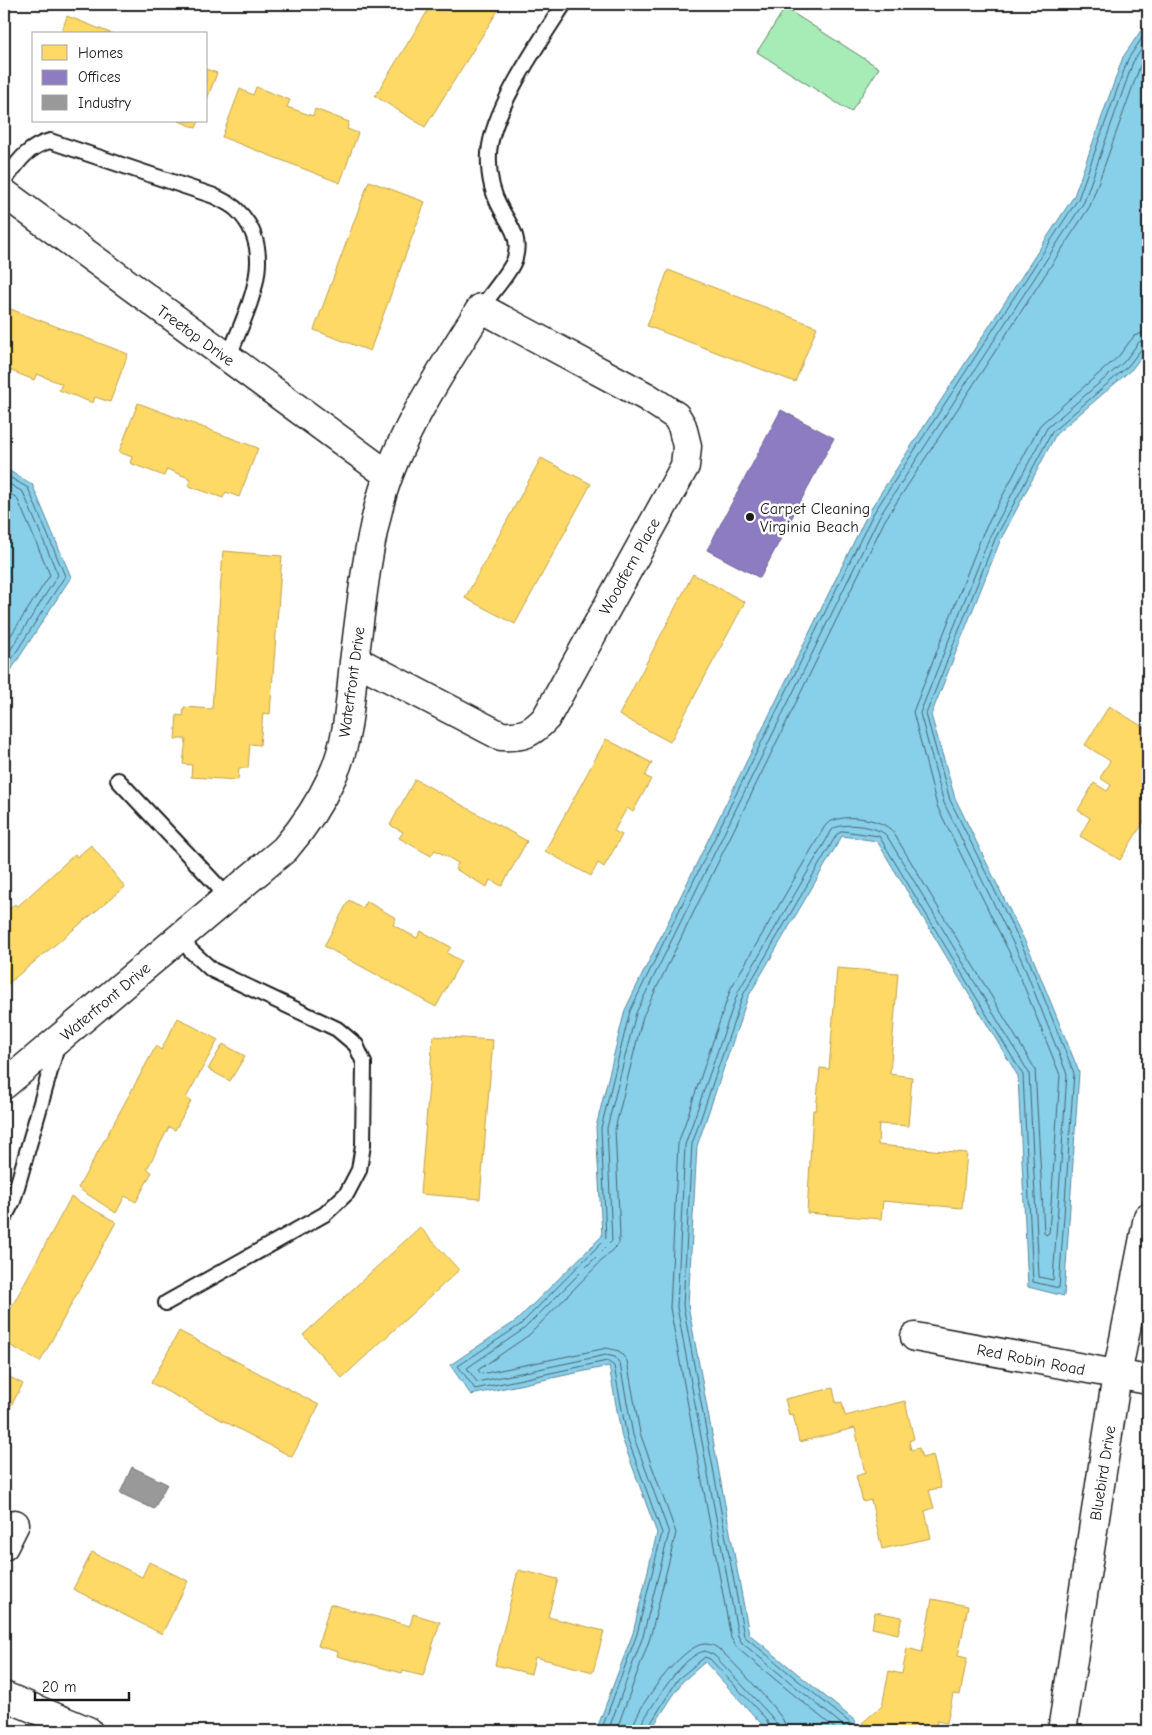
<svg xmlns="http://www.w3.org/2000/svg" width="1152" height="1735" font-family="'Comic Neue',sans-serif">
<rect width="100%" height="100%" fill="#fff"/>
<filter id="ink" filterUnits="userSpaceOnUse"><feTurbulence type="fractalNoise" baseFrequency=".02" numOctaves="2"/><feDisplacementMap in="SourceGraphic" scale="10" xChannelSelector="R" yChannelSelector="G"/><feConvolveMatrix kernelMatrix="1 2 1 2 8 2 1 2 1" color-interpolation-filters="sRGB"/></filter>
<g filter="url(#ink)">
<path fill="#a7ebb6" stroke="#628469" d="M 785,8 L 879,68 L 851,112 L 757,52 Z"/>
<g fill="#88cfe9" stroke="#5d8797">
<path d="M 1148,20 L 1148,348 L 1132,369 L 1056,434 L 1000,541 L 931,715 L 955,798 L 1032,956 L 1079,1072 L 1064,1296 L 1028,1287 L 1018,1076 L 877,841 L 842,836 L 748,997 L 697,1146 L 688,1305 L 749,1634 L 854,1720 L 859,1731 L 768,1731 L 705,1662 L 682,1682 L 650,1731 L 596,1731 L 633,1633 L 657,1533 L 622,1438 L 609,1366 L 471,1395 L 450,1365 L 516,1321 L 602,1236 L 596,1127 L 625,1010 L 869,511 L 1074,196 L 1123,57 Z"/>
<path d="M 4,468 L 32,484 L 71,577 L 4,681 Z"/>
</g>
<g fill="#ffd966" stroke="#bba050">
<path d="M 432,4 L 502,4 L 425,127 L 375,96 Z"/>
<path d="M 67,16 L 113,34 L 61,34 Z"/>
<path d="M 206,69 L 217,73 L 206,102 Z"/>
<path d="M 256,87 L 290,100 L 287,107 L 313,116 L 315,109 L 349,122 L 347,129 L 358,133 L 340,183 L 222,137 L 240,89 L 253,95 Z"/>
<path d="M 179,121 L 199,121 L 196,128 Z"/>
<path d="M 369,181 L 425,202 L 370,351 L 314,330 Z"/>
<path d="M 668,270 L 817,327 L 795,382 L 647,326 Z"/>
<path d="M 8,308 L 128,354 L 110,402 L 95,397 L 93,403 L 59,390 L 62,384 L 37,374 L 34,380 L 4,368 L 4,318 Z"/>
<path d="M 138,403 L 258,448 L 239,497 L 226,492 L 223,498 L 189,486 L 191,479 L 167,469 L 164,476 L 130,463 L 132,457 L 119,452 Z"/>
<path d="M 541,458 L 591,484 L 515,624 L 465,598 Z"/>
<path d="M 223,551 L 282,556 L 270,714 L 263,713 L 260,745 L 250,744 L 248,768 L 239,768 L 238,780 L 191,777 L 192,765 L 183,764 L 186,739 L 175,739 L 177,715 L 183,716 L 184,707 L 212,709 Z"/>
<path d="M 693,574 L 745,602 L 670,742 L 619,715 Z"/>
<path d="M 1109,706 L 1148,730 L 1148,791 L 1142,801 L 1148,804 L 1148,815 L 1120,860 L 1080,836 L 1090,818 L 1078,810 L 1094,783 L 1107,791 L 1111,785 L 1100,778 L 1110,761 L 1085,745 Z"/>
<path d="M 606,739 L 652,763 L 645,776 L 651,779 L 633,812 L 627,808 L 614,831 L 622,835 L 604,867 L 598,863 L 591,876 L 545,851 Z"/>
<path d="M 415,779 L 527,841 L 502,886 L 490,880 L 487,887 L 455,869 L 458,863 L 435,850 L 431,856 L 399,838 L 403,832 L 390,825 Z"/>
<path d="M 91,845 L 125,887 L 4,987 L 4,913 L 15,904 L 17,907 L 75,854 L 77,857 Z"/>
<path d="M 349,900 L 363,908 L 366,901 L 396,918 L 393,925 L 417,938 L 421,931 L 451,947 L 447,953 L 461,961 L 436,1007 L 324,946 Z"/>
<path d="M 837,968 L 898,973 L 890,1074 L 912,1077 L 908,1126 L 879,1124 L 878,1145 L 967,1153 L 962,1208 L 883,1201 L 881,1219 L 807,1213 L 813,1110 L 816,1110 L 820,1068 L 829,1069 Z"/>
<path d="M 178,1018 L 218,1040 L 186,1098 L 191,1101 L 175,1130 L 169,1127 L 147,1169 L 152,1172 L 136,1202 L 125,1196 L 116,1213 L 78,1188 L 156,1046 L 161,1050 Z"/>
<path d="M 433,1036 L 493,1040 L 480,1199 L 420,1194 Z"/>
<path d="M 223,1044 L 245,1056 L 230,1081 L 208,1069 Z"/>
<path d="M 71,1197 L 116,1222 L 40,1362 L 4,1342 L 4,1321 Z"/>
<path d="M 420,1227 L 459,1270 L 342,1378 L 303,1335 Z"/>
<path d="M 179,1331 L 319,1405 L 292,1457 L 151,1383 Z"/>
<path d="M 4,1374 L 23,1384 L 4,1418 Z"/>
<path d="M 833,1388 L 836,1403 L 842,1402 L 845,1416 L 905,1401 L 914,1439 L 909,1441 L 911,1450 L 919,1448 L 922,1458 L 933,1455 L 941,1488 L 929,1490 L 934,1508 L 925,1511 L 931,1538 L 882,1549 L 871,1500 L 863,1502 L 856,1476 L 865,1473 L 855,1428 L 799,1442 L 793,1414 L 789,1415 L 785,1399 Z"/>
<path d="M 92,1552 L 142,1577 L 149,1562 L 188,1581 L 162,1634 L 73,1589 Z"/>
<path d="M 518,1570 L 558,1579 L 548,1617 L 604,1631 L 593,1672 L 535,1657 L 531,1674 L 495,1665 Z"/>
<path d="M 932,1599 L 968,1606 L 958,1656 L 967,1658 L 960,1695 L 953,1694 L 947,1723 L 937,1721 L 935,1731 L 870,1731 L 862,1723 L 882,1706 L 889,1671 L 902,1674 L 907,1648 L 922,1652 Z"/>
<path d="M 330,1604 L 410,1626 L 413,1614 L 440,1622 L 423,1676 L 403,1671 L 402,1673 L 337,1656 L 338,1652 L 318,1646 Z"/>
<path d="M 875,1612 L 902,1617 L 898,1634 L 872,1628 Z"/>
</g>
<path fill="#8e7cc3" stroke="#6c5f91" d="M 781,410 L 834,438 L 760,578 L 707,550 Z"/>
<path fill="#999" stroke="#747474" d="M 132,1467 L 167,1484 L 154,1509 L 120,1493 Z"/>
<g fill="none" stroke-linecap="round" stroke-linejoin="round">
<g stroke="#47646e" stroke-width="1">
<path d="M 4,474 L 28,488 L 65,576 L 4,671"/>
<path d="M 4,481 L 23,492 L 58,575 L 4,660"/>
<path d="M 4,490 L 17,498 L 50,575 L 4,646"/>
<path d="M 601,1731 L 637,1634 L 662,1533 L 627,1437 L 614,1366 L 607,1361 L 475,1389 L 458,1366 L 520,1325 L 606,1238 L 601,1128 L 630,1011 L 873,514 L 1078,199 L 1128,59 L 1148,29"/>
<path d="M 608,1731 L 643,1636 L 669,1533 L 633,1435 L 620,1364 L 615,1357 L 606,1355 L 477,1382 L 467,1368 L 524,1329 L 612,1241 L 607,1128 L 636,1013 L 879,517 L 1084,202 L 1133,62 L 1148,40"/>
<path d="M 616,1731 L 650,1638 L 676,1533 L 640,1433 L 627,1361 L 619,1351 L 607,1348 L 481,1374 L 478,1370 L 529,1335 L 618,1244 L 620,1234 L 615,1129 L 643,1016 L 885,520 L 1090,206 L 1140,66 L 1148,53"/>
<path d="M 632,1731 C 633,1711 683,1643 705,1644 C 709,1644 713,1645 716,1647 C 727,1654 776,1708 783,1720 C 785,1724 785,1727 786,1731"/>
<path d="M 640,1731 L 641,1724 C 654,1704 682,1655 705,1651 L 714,1655 L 770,1715 L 777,1724 L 778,1731"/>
<path d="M 646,1731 L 678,1679 L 705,1657 L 710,1659 L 766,1719 L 772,1731"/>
<path d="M 838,1731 L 737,1648 L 731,1638 L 670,1308 L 678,1144 L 731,988 L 825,826 C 837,811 883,818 893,832 L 1035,1069 L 1044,1232 L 1046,1235 L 1049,1233 L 1060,1075 L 1015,964 L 937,806 L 913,712 L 983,533 L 1040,425 L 1118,357 L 1134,336 L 1148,331"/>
<path d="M 847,1731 L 845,1727 L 742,1643 L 738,1636 L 677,1307 L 685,1145 L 738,992 L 832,830 C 840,821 879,826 887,836 L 1029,1073 L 1039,1277 L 1053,1280 L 1067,1074 L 1022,961 L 944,803 L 920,713 L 990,536 L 1047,428 L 1124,362 L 1139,342 L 1148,339"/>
<path d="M 854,1731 L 850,1723 L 744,1636 L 683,1305 L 692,1144 L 743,995 L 837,834 L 843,831 L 879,836 L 1023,1075 L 1033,1282 L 1059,1288 L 1074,1073 L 1028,958 L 950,800 L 926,714 L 995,539 L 1052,432 L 1128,366 L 1143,347 L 1148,345"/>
</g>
<defs>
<g id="service">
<path d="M 4,181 C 18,162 27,147 50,141 L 214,196 C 221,200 231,204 237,210 C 281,253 245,312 228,359"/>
<path d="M 481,308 C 489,296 512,270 515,258 C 521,237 510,226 501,209 C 492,193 488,172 489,153 C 492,110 540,41 564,4"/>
<path d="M 118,780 L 229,898"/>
<path d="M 4,1218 L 13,1201 L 58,1043"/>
<path d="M 166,1303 L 325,1214 L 347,1193 L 359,1170 L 363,1145 L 364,1063 L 356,1045 L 337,1029 L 212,970 L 191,951 L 181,937"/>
</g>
<g id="minor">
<path d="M 4,193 L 388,475"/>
<path d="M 4,1085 L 285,849 C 304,827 320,803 332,777 C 349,741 350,700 354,662 C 361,608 366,555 380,502 C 397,437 445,365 481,308 L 647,397 L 676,416 L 682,426 L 687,446 L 685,466 L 546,718 C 531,734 523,737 501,736 L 355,660"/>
<path d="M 915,1337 L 1148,1380"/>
<path d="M 4,1546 L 15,1524"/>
<path d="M 4,1696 L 88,1731"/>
<path d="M 1062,1731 L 1117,1375 L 1148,1217"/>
</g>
</defs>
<use href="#service" stroke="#1c1c1c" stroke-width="18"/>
<use href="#minor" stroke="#1c1c1c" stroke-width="31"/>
<use href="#service" stroke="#fff" stroke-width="14"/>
<use href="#minor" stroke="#fff" stroke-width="28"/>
</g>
</g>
<circle fill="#1c1c1c" stroke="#fff" stroke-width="2" cx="750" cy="517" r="5"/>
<g text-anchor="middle" stroke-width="5" stroke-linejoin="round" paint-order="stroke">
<g font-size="16" fill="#1c1c1c" stroke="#fff">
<text transform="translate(196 335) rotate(36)" y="6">Treetop Drive</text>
<text transform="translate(629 566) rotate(-61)" y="6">Woodfern Place</text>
<text transform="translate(351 682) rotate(-82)" y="6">Waterfront Drive</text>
<text transform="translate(105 1001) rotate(-40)" y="6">Waterfront Drive</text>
<text transform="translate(1031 1359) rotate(11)" y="6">Red Robin Road</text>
<text transform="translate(1102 1473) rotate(-81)" y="6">Bluebird Drive</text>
</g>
<g font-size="16" fill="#1c1c1c" stroke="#fff" text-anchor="start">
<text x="760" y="514">Carpet Cleaning<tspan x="760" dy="18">Virginia Beach</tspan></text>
</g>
</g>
<rect width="1152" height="1735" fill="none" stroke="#fff" stroke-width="20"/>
<rect x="10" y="10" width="1132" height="1715" fill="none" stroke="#1c1c1c" stroke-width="2" filter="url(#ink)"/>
<rect x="32" y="32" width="175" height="90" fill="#ffffff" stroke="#a4a4a4"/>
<rect x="42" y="45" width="25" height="15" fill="#ffd966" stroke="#a4a4a4"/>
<text x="78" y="58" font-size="15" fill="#1c1c1c">Homes</text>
<rect x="42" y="70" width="25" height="15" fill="#8e7cc3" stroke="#a4a4a4"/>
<text x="78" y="82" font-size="15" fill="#1c1c1c">Offices</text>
<rect x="42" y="95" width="25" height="15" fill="#999999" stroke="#a4a4a4"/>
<text x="78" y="108" font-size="15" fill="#1c1c1c">Industry</text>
<path d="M35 1692v8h94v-8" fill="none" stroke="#1c1c1c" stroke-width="2.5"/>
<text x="42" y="1692" font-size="15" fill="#1c1c1c" stroke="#ffffff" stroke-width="4" paint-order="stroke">20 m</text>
</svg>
